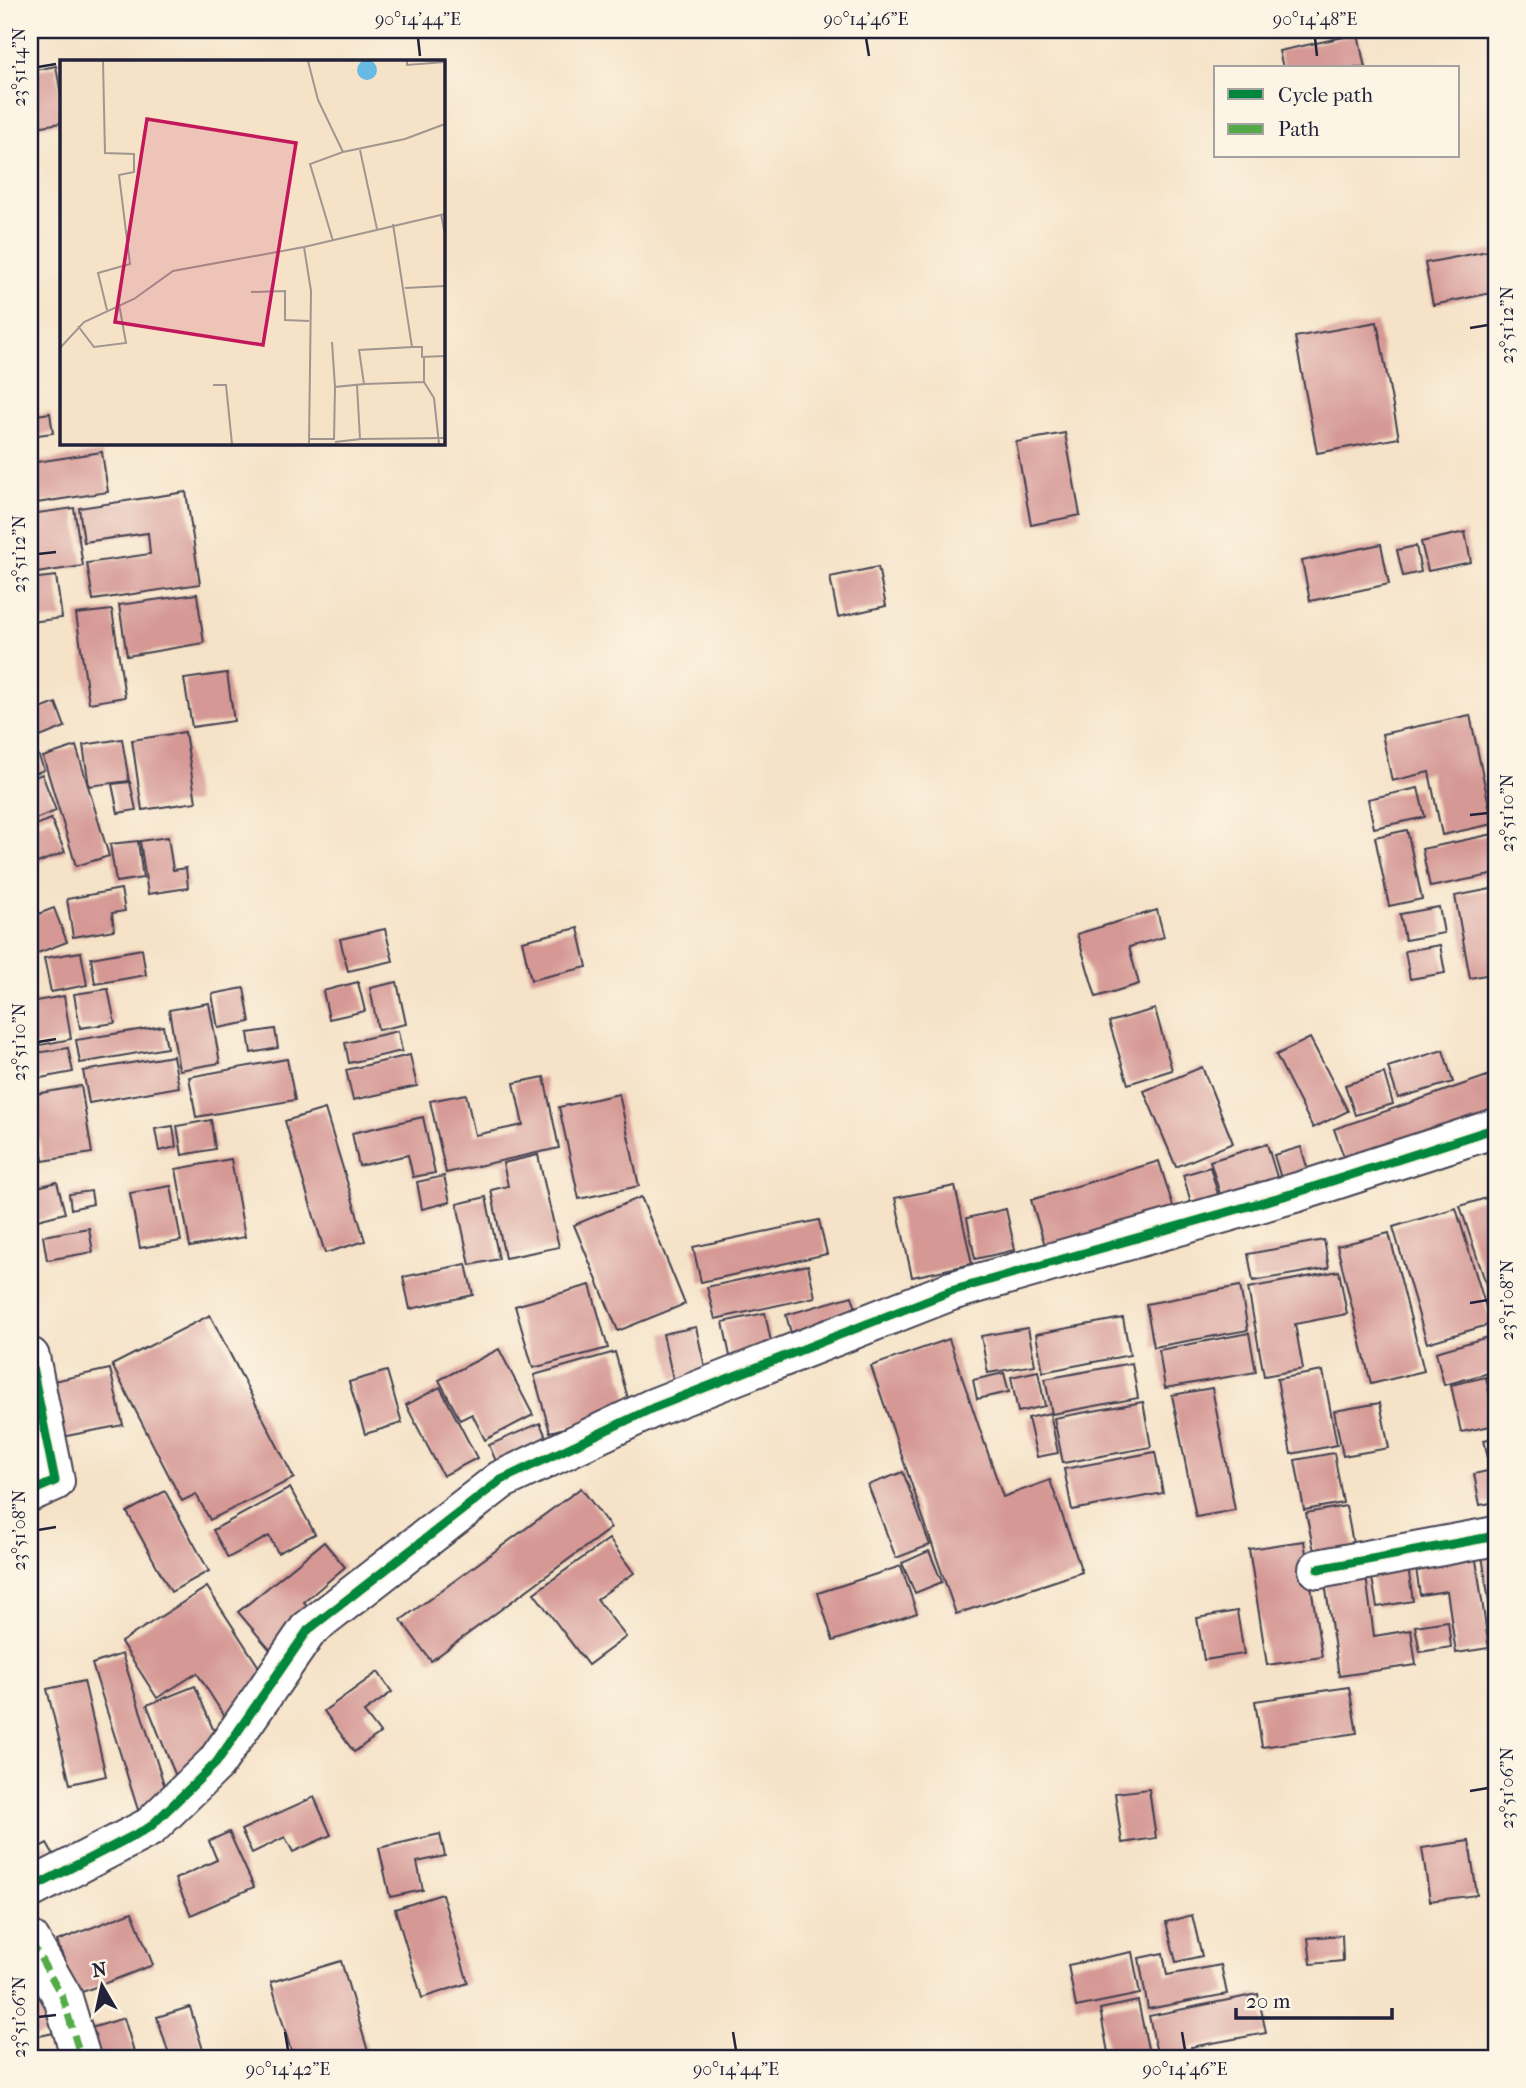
<svg xmlns="http://www.w3.org/2000/svg" width="1526" height="2088" font-family="'IM FELL French Canon',serif">
<rect width="100%" height="100%" fill="#fcf5e5"/>
<filter id="ink" filterUnits="userSpaceOnUse"><feTurbulence type="fractalNoise" baseFrequency=".0143" numOctaves="2"/><feDisplacementMap in="SourceGraphic" scale="14" xChannelSelector="R" yChannelSelector="G"/><feConvolveMatrix kernelMatrix="1 2 1 2 8 2 1 2 1" color-interpolation-filters="sRGB"/></filter>
<filter id="wash" filterUnits="userSpaceOnUse"><feTurbulence type="fractalNoise" baseFrequency=".00686" numOctaves="4" result="noise"/><feDisplacementMap in="SourceGraphic" scale="28" xChannelSelector="R" yChannelSelector="G"/><feGaussianBlur stdDeviation="1.57" result="paint"/><feColorMatrix in="noise" values="0 0 0 0 0 0 0 0 0 0 0 0 0 0 0 0 0 1.4 0 .05"/><feComposite in="paint" operator="in"/></filter>
<g filter="url(#wash)">
<rect width="100%" height="100%" fill="#f5e2c7"/>
<g id="blocks">
<g fill="#d59894">
<path d="M 1358,34 L 1365,68 L 1283,68 L 1279,51 Z"/>
<path d="M 56,66 L 61,95 L 61,123 L 30,128 L 30,71 Z"/>
<path d="M 1493,250 L 1496,266 L 1496,292 L 1433,305 L 1425,263 Z"/>
<path d="M 1377,322 L 1399,438 L 1317,453 L 1295,337 Z"/>
<path d="M 50,413 L 53,433 L 30,436 L 30,416 Z"/>
<path d="M 1065,433 L 1080,515 L 1031,525 L 1016,442 Z"/>
<path d="M 102,452 L 108,492 L 30,504 L 30,463 Z"/>
<path d="M 186,492 L 200,584 L 93,600 L 87,563 L 150,554 L 148,533 L 84,542 L 79,508 Z"/>
<path d="M 74,508 L 83,566 L 30,574 L 30,514 Z"/>
<path d="M 1465,532 L 1471,562 L 1428,571 L 1421,542 Z"/>
<path d="M 1381,544 L 1389,584 L 1310,601 L 1302,561 Z"/>
<path d="M 1416,546 L 1421,572 L 1403,576 L 1397,550 Z"/>
<path d="M 878,567 L 886,606 L 838,617 L 830,577 Z"/>
<path d="M 56,576 L 62,618 L 30,622 L 30,579 Z"/>
<path d="M 197,594 L 204,643 L 127,656 L 119,605 Z"/>
<path d="M 112,610 L 125,697 L 89,703 L 76,614 Z"/>
<path d="M 227,673 L 234,721 L 192,727 L 184,679 Z"/>
<path d="M 56,703 L 65,727 L 30,741 L 30,713 Z"/>
<path d="M 1470,715 L 1493,824 L 1442,835 L 1429,772 L 1392,781 L 1382,734 Z"/>
<path d="M 185,732 L 196,802 L 142,810 L 132,740 Z"/>
<path d="M 122,739 L 129,781 L 89,786 L 83,745 Z"/>
<path d="M 76,746 L 109,856 L 76,866 L 43,757 Z"/>
<path d="M 36,749 L 44,770 L 30,775 L 30,751 Z"/>
<path d="M 42,774 L 56,811 L 30,821 L 30,779 Z"/>
<path d="M 130,782 L 136,810 L 118,813 L 112,784 Z"/>
<path d="M 1418,788 L 1425,817 L 1374,828 L 1368,799 Z"/>
<path d="M 51,819 L 65,852 L 30,866 L 30,827 Z"/>
<path d="M 1407,830 L 1422,899 L 1389,906 L 1375,837 Z"/>
<path d="M 1493,834 L 1496,850 L 1496,874 L 1430,887 L 1422,849 Z"/>
<path d="M 168,837 L 173,870 L 186,868 L 188,888 L 148,894 L 140,841 Z"/>
<path d="M 138,841 L 143,878 L 116,882 L 110,844 Z"/>
<path d="M 1496,888 L 1496,973 L 1470,978 L 1455,896 Z"/>
<path d="M 121,889 L 125,911 L 112,913 L 114,930 L 73,937 L 67,899 Z"/>
<path d="M 1439,907 L 1444,933 L 1405,940 L 1400,914 Z"/>
<path d="M 54,908 L 67,942 L 30,956 L 30,917 Z"/>
<path d="M 1157,910 L 1164,937 L 1129,947 L 1139,984 L 1096,997 L 1077,934 Z"/>
<path d="M 578,928 L 587,967 L 531,980 L 522,941 Z"/>
<path d="M 385,929 L 393,961 L 348,971 L 340,939 Z"/>
<path d="M 1440,945 L 1445,973 L 1410,979 L 1405,951 Z"/>
<path d="M 142,949 L 146,975 L 95,984 L 91,958 Z"/>
<path d="M 81,952 L 87,985 L 51,992 L 44,958 Z"/>
<path d="M 358,982 L 365,1011 L 329,1019 L 323,991 Z"/>
<path d="M 397,982 L 406,1024 L 378,1030 L 370,988 Z"/>
<path d="M 244,988 L 250,1022 L 218,1028 L 212,994 Z"/>
<path d="M 108,989 L 115,1023 L 80,1028 L 74,994 Z"/>
<path d="M 64,996 L 71,1039 L 30,1047 L 30,1002 Z"/>
<path d="M 209,1003 L 220,1063 L 179,1070 L 169,1010 Z"/>
<path d="M 1155,1009 L 1172,1070 L 1128,1084 L 1109,1022 Z"/>
<path d="M 163,1026 L 167,1048 L 80,1063 L 76,1040 Z"/>
<path d="M 275,1029 L 278,1048 L 251,1053 L 248,1033 Z"/>
<path d="M 398,1031 L 402,1051 L 349,1063 L 345,1043 Z"/>
<path d="M 1310,1038 L 1348,1111 L 1313,1128 L 1276,1055 Z"/>
<path d="M 68,1048 L 73,1072 L 30,1080 L 30,1054 Z"/>
<path d="M 1443,1050 L 1453,1082 L 1398,1098 L 1388,1067 Z"/>
<path d="M 410,1055 L 417,1086 L 353,1100 L 346,1070 Z"/>
<path d="M 173,1056 L 179,1087 L 89,1103 L 83,1071 Z"/>
<path d="M 287,1059 L 295,1100 L 196,1117 L 189,1077 Z"/>
<path d="M 1202,1067 L 1233,1143 L 1176,1167 L 1144,1091 Z"/>
<path d="M 1384,1073 L 1393,1104 L 1355,1115 L 1345,1085 Z"/>
<path d="M 1496,1073 L 1496,1127 L 1351,1177 L 1334,1129 Z"/>
<path d="M 544,1077 L 559,1148 L 446,1173 L 430,1101 L 466,1094 L 475,1135 L 523,1125 L 514,1083 Z"/>
<path d="M 81,1086 L 92,1153 L 43,1161 L 39,1137 L 30,1139 L 30,1095 Z"/>
<path d="M 619,1094 L 639,1186 L 579,1199 L 559,1107 Z"/>
<path d="M 325,1109 L 365,1241 L 325,1253 L 285,1121 Z"/>
<path d="M 423,1117 L 435,1173 L 413,1177 L 408,1155 L 359,1166 L 352,1133 Z"/>
<path d="M 211,1120 L 215,1149 L 182,1155 L 177,1126 Z"/>
<path d="M 173,1126 L 176,1147 L 159,1151 L 155,1129 Z"/>
<path d="M 1267,1144 L 1282,1194 L 1225,1210 L 1210,1161 Z"/>
<path d="M 1301,1147 L 1312,1184 L 1285,1192 L 1274,1155 Z"/>
<path d="M 538,1155 L 559,1247 L 505,1258 L 491,1190 L 508,1186 L 503,1163 Z"/>
<path d="M 231,1159 L 245,1237 L 190,1247 L 176,1169 Z"/>
<path d="M 1159,1161 L 1180,1229 L 1052,1268 L 1031,1200 Z"/>
<path d="M 1210,1167 L 1222,1208 L 1195,1216 L 1183,1175 Z"/>
<path d="M 444,1176 L 450,1202 L 422,1209 L 417,1182 Z"/>
<path d="M 57,1182 L 65,1213 L 30,1222 L 30,1189 Z"/>
<path d="M 171,1186 L 181,1241 L 140,1248 L 130,1193 Z"/>
<path d="M 955,1186 L 972,1264 L 912,1277 L 895,1198 Z"/>
<path d="M 91,1191 L 93,1204 L 71,1209 L 69,1194 Z"/>
<path d="M 1496,1195 L 1496,1314 L 1460,1206 Z"/>
<path d="M 486,1197 L 499,1259 L 470,1265 L 457,1204 Z"/>
<path d="M 641,1197 L 685,1304 L 618,1331 L 574,1225 Z"/>
<path d="M 1456,1208 L 1491,1324 L 1427,1343 L 1393,1227 Z"/>
<path d="M 1006,1209 L 1015,1250 L 975,1259 L 967,1218 Z"/>
<path d="M 819,1220 L 827,1254 L 701,1282 L 693,1247 Z"/>
<path d="M 89,1228 L 93,1252 L 47,1260 L 43,1236 Z"/>
<path d="M 1389,1233 L 1424,1371 L 1371,1384 L 1337,1246 Z"/>
<path d="M 1324,1240 L 1329,1268 L 1253,1281 L 1248,1254 Z"/>
<path d="M 466,1264 L 473,1295 L 410,1309 L 403,1277 Z"/>
<path d="M 808,1265 L 815,1297 L 715,1319 L 707,1287 Z"/>
<path d="M 1339,1271 L 1347,1314 L 1295,1324 L 1303,1369 L 1264,1376 L 1248,1288 Z"/>
<path d="M 590,1285 L 608,1348 L 533,1368 L 515,1306 Z"/>
<path d="M 1240,1286 L 1248,1330 L 1154,1347 L 1146,1304 Z"/>
<path d="M 852,1296 L 864,1335 L 797,1354 L 786,1315 Z"/>
<path d="M 765,1313 L 774,1356 L 732,1366 L 723,1322 Z"/>
<path d="M 210,1315 L 294,1478 L 210,1520 L 196,1494 L 182,1501 L 112,1365 Z"/>
<path d="M 1123,1318 L 1130,1355 L 1043,1372 L 1036,1334 Z"/>
<path d="M 696,1327 L 706,1372 L 673,1379 L 663,1334 Z"/>
<path d="M 1028,1328 L 1035,1365 L 988,1373 L 981,1336 Z"/>
<path d="M 1249,1333 L 1256,1372 L 1165,1388 L 1159,1350 Z"/>
<path d="M 1488,1337 L 1496,1371 L 1444,1385 L 1436,1352 Z"/>
<path d="M 949,1339 L 1003,1497 L 1050,1480 L 1082,1572 L 956,1614 L 871,1366 Z"/>
<path d="M 499,1349 L 533,1415 L 485,1440 L 472,1414 L 460,1420 L 439,1380 Z"/>
<path d="M 615,1352 L 631,1409 L 550,1432 L 534,1375 Z"/>
<path d="M 1132,1363 L 1138,1398 L 1052,1414 L 1045,1379 Z"/>
<path d="M 110,1369 L 123,1425 L 56,1438 L 44,1383 Z"/>
<path d="M 387,1371 L 402,1423 L 365,1434 L 349,1382 Z"/>
<path d="M 1038,1371 L 1045,1406 L 1018,1412 L 1011,1377 Z"/>
<path d="M 1323,1371 L 1337,1445 L 1291,1454 L 1277,1379 Z"/>
<path d="M 1004,1373 L 1009,1392 L 977,1399 L 973,1380 Z"/>
<path d="M 1486,1377 L 1496,1425 L 1461,1432 L 1451,1385 Z"/>
<path d="M 440,1387 L 477,1458 L 443,1476 L 406,1405 Z"/>
<path d="M 1212,1388 L 1235,1510 L 1196,1517 L 1172,1395 Z"/>
<path d="M 1143,1402 L 1151,1447 L 1063,1463 L 1054,1418 Z"/>
<path d="M 1380,1403 L 1389,1448 L 1343,1456 L 1334,1411 Z"/>
<path d="M 1050,1413 L 1058,1453 L 1037,1457 L 1028,1418 Z"/>
<path d="M 540,1423 L 552,1451 L 501,1473 L 489,1445 Z"/>
<path d="M 1496,1437 L 1496,1465 L 1490,1467 L 1484,1440 Z"/>
<path d="M 1155,1452 L 1163,1493 L 1072,1510 L 1064,1469 Z"/>
<path d="M 1334,1453 L 1343,1503 L 1304,1510 L 1295,1460 Z"/>
<path d="M 1496,1469 L 1496,1502 L 1480,1505 L 1474,1474 Z"/>
<path d="M 903,1472 L 930,1545 L 896,1558 L 868,1485 Z"/>
<path d="M 290,1488 L 315,1534 L 278,1553 L 269,1536 L 228,1558 L 213,1530 Z"/>
<path d="M 581,1488 L 611,1528 L 431,1661 L 401,1620 Z"/>
<path d="M 165,1491 L 209,1571 L 171,1592 L 127,1512 Z"/>
<path d="M 1346,1506 L 1354,1549 L 1315,1556 L 1306,1513 Z"/>
<path d="M 609,1539 L 634,1573 L 597,1599 L 626,1637 L 588,1665 L 534,1593 Z"/>
<path d="M 1304,1541 L 1322,1657 L 1267,1665 L 1249,1549 Z"/>
<path d="M 324,1542 L 345,1567 L 304,1602 L 321,1622 L 277,1658 L 238,1612 Z"/>
<path d="M 1496,1547 L 1496,1620 L 1492,1621 L 1481,1549 Z"/>
<path d="M 929,1551 L 942,1582 L 915,1593 L 902,1563 Z"/>
<path d="M 1475,1553 L 1489,1648 L 1456,1653 L 1447,1591 L 1420,1595 L 1415,1562 Z"/>
<path d="M 901,1566 L 917,1613 L 833,1641 L 818,1593 Z"/>
<path d="M 1408,1567 L 1413,1601 L 1377,1607 L 1371,1572 Z"/>
<path d="M 1366,1576 L 1374,1636 L 1411,1630 L 1416,1665 L 1339,1676 L 1325,1583 Z"/>
<path d="M 207,1587 L 277,1695 L 230,1725 L 197,1673 L 157,1698 L 121,1642 Z"/>
<path d="M 1237,1611 L 1244,1654 L 1204,1660 L 1197,1618 Z"/>
<path d="M 1448,1621 L 1451,1647 L 1420,1652 L 1415,1626 Z"/>
<path d="M 122,1654 L 170,1803 L 139,1813 L 92,1664 Z"/>
<path d="M 378,1672 L 392,1692 L 364,1712 L 380,1733 L 354,1752 L 324,1711 Z"/>
<path d="M 84,1681 L 106,1776 L 70,1784 L 47,1689 Z"/>
<path d="M 195,1686 L 228,1765 L 179,1784 L 147,1705 Z"/>
<path d="M 1349,1687 L 1357,1733 L 1262,1747 L 1255,1701 Z"/>
<path d="M 1149,1789 L 1156,1838 L 1122,1843 L 1115,1793 Z"/>
<path d="M 314,1797 L 331,1835 L 293,1852 L 285,1837 L 252,1853 L 241,1830 Z"/>
<path d="M 229,1832 L 254,1887 L 191,1915 L 175,1879 L 217,1860 L 209,1841 Z"/>
<path d="M 440,1834 L 445,1856 L 417,1862 L 423,1890 L 390,1897 L 379,1848 Z"/>
<path d="M 1469,1841 L 1477,1895 L 1430,1901 L 1422,1848 Z"/>
<path d="M 47,1843 L 66,1876 L 30,1896 L 30,1852 Z"/>
<path d="M 442,1894 L 468,1983 L 422,1998 L 395,1909 Z"/>
<path d="M 132,1912 L 153,1965 L 77,1994 L 57,1941 Z"/>
<path d="M 1192,1915 L 1202,1956 L 1176,1962 L 1166,1922 Z"/>
<path d="M 1342,1935 L 1343,1961 L 1311,1964 L 1308,1938 Z"/>
<path d="M 1132,1952 L 1140,1994 L 1076,2007 L 1068,1965 Z"/>
<path d="M 1163,1953 L 1167,1975 L 1221,1965 L 1227,1994 L 1148,2009 L 1139,1958 Z"/>
<path d="M 341,1961 L 370,2058 L 293,2058 L 271,1982 Z"/>
<path d="M 30,1969 L 63,2031 L 30,2038 Z"/>
<path d="M 1258,1994 L 1266,2033 L 1191,2047 L 1193,2058 L 1158,2058 L 1149,2016 Z"/>
<path d="M 1138,2001 L 1150,2058 L 1109,2058 L 1100,2009 Z"/>
<path d="M 190,2007 L 203,2050 L 170,2058 L 157,2017 Z"/>
<path d="M 124,2018 L 136,2058 L 97,2058 L 88,2029 Z"/>
</g>
</g>
</g>
<g filter="url(#ink)">
<use href="#blocks" fill-opacity="0" stroke="#423f50" stroke-width="2"/>
<g fill="none" stroke-linecap="round" stroke-linejoin="round">
<defs>
<g id="street">
<path d="M 30,1357 L 55,1481 L 30,1492"/>
<path d="M 1318,1569 L 1496,1536"/>
<path d="M 30,1889 L 150,1827 L 216,1763 L 308,1630 L 501,1480 L 653,1408 L 951,1291 L 1298,1192 L 1496,1128"/>
<path d="M 30,1940 L 63,1998 L 81,2058"/>
</g>
</defs>
<use href="#street" stroke="#423f50" stroke-width="42"/>
<use href="#street" stroke="#fff" stroke-width="38"/>
<path stroke="#53aa46" stroke-width="7" stroke-dasharray="14 7" stroke-linecap="butt" d="M 30,1940 L 63,1998 L 81,2058"/>
<defs>
<g id="cycleway">
<path d="M 30,1357 L 55,1481 L 30,1492"/>
<path d="M 1318,1569 L 1496,1536"/>
<path d="M 30,1889 L 150,1827 L 216,1763 L 308,1630 L 501,1480 L 653,1408 L 951,1291 L 1298,1192 L 1496,1128"/>
</g>
</defs>
<use href="#cycleway" stroke="#fcf5e5" stroke-width="13"/>
<use href="#cycleway" stroke="#00873e" stroke-width="9"/>
</g>
</g>
<path fill="none" stroke="#22223b" stroke-width="2.5" d="M 418,38 L 420,56M 866,38 L 869,56M 1315,38 L 1317,56M 38,67 L 56,64M 1470,328 L 1488,325M 38,554 L 56,552M 1470,815 L 1488,813M 38,1042 L 56,1039M 1470,1303 L 1488,1300M 38,1530 L 56,1527M 1470,1791 L 1488,1788M 38,2017 L 56,2015M 285,2032 L 288,2050M 733,2032 L 736,2050M 1182,2032 L 1185,2050"/>
<g transform="translate(60 60)">
<rect width="385" height="385" fill="#f5e2c7"/>
<path d="M297 10a10 10 0 1 1 20 0a10 10 0 1 1-20 0Z" fill="#67bae3"/>
<path fill="none" stroke="#a1958f" stroke-width="2" d="M 43,1 L 45,93 L 74,94 L 74,112 L 59,115 L 70,204 L 38,213 L 47,250M 248,1 L 258,40 L 283,92 L 250,104 L 273,181M 347,1 L 347,5 L 385,2M 300,90 L 317,169M 283,92 L 345,79 L 385,64M 381,154 L 385,175M 244,187 L 251,231 L 249,383M 345,228 L 385,226M 191,232 L 225,231 L 225,260 L 249,261M 18,266 L 34,287 L 66,283 L 59,244M 272,282 L 275,327M 352,287 L 362,287 L 362,297 L 385,296M 0,288 L 24,262 L 74,239 L 113,211 L 244,187 L 385,154M 364,322 L 374,338 L 379,384M 304,324 L 364,322 L 364,297M 153,325 L 166,325 L 172,384M 249,379 L 274,379 L 275,327 L 304,324 L 299,290 L 352,287 L 333,164M 300,379 L 385,378M 275,382 L 300,379 L 297,325"/>
<path fill="#c2185b" fill-opacity="0.15" stroke="#c2185b" stroke-width="3.5" d="M 87,59 L 236,83 L 203,285 L 55,262 Z"/>
<rect width="385" height="385" fill="none" stroke="#22223b" stroke-width="3.5"/>
</g>
<rect width="1526" height="2088" fill="none" stroke="#fcf5e5" stroke-width="77"/>
<rect x="1214" y="66" width="245" height="91" fill="#fcf5e5" stroke="#a5a1a1" stroke-width="2"/>
<rect x="1228" y="89" width="35" height="10" fill="#00873e" stroke="#a5a1a1" stroke-width="2"/>
<text x="1278" y="102" font-size="21" fill="#22223b">Cycle path</text>
<rect x="1228" y="124" width="35" height="10" fill="#53aa46" stroke="#a5a1a1" stroke-width="2"/>
<text x="1278" y="136" font-size="21" fill="#22223b">Path</text>
<g transform="translate(102 1986) rotate(351)" stroke="#fcf5e5" stroke-width="5" paint-order="stroke">
<path d="M0-5L12 26L0 18L-12 26Z" fill="#22223b"/>
<text y="-10" font-size="19" font-weight="bold" text-anchor="middle" fill="#22223b">N</text>
</g>
<path d="M1236 2008v10h156v-10" fill="none" stroke="#22223b" stroke-width="3.5"/>
<text x="1246" y="2008" font-size="21" fill="#22223b" stroke="#fcf5e5" stroke-width="5" paint-order="stroke">20 m</text>
<rect x="38" y="38" width="1450" height="2012" fill="none" stroke="#22223b" stroke-width="2.5"/>
<g font-size="18" text-anchor="middle" fill="#22223b">
<text x="418" y="25">90°14'44"E</text>
<text x="866" y="25">90°14'46"E</text>
<text x="1315" y="25">90°14'48"E</text>
<text transform="translate(19 67) rotate(-90)" y="6">23°51'14"N</text>
<text transform="translate(1507 325) rotate(-90)" y="6">23°51'12"N</text>
<text transform="translate(19 554) rotate(-90)" y="6">23°51'12"N</text>
<text transform="translate(1507 813) rotate(-90)" y="6">23°51'10"N</text>
<text transform="translate(19 1042) rotate(-90)" y="6">23°51'10"N</text>
<text transform="translate(1507 1300) rotate(-90)" y="6">23°51'08"N</text>
<text transform="translate(19 1530) rotate(-90)" y="6">23°51'08"N</text>
<text transform="translate(1507 1788) rotate(-90)" y="6">23°51'06"N</text>
<text transform="translate(19 2017) rotate(-90)" y="6">23°51'06"N</text>
<text x="288" y="2075">90°14'42"E</text>
<text x="736" y="2075">90°14'44"E</text>
<text x="1185" y="2075">90°14'46"E</text>
</g>
</svg>
